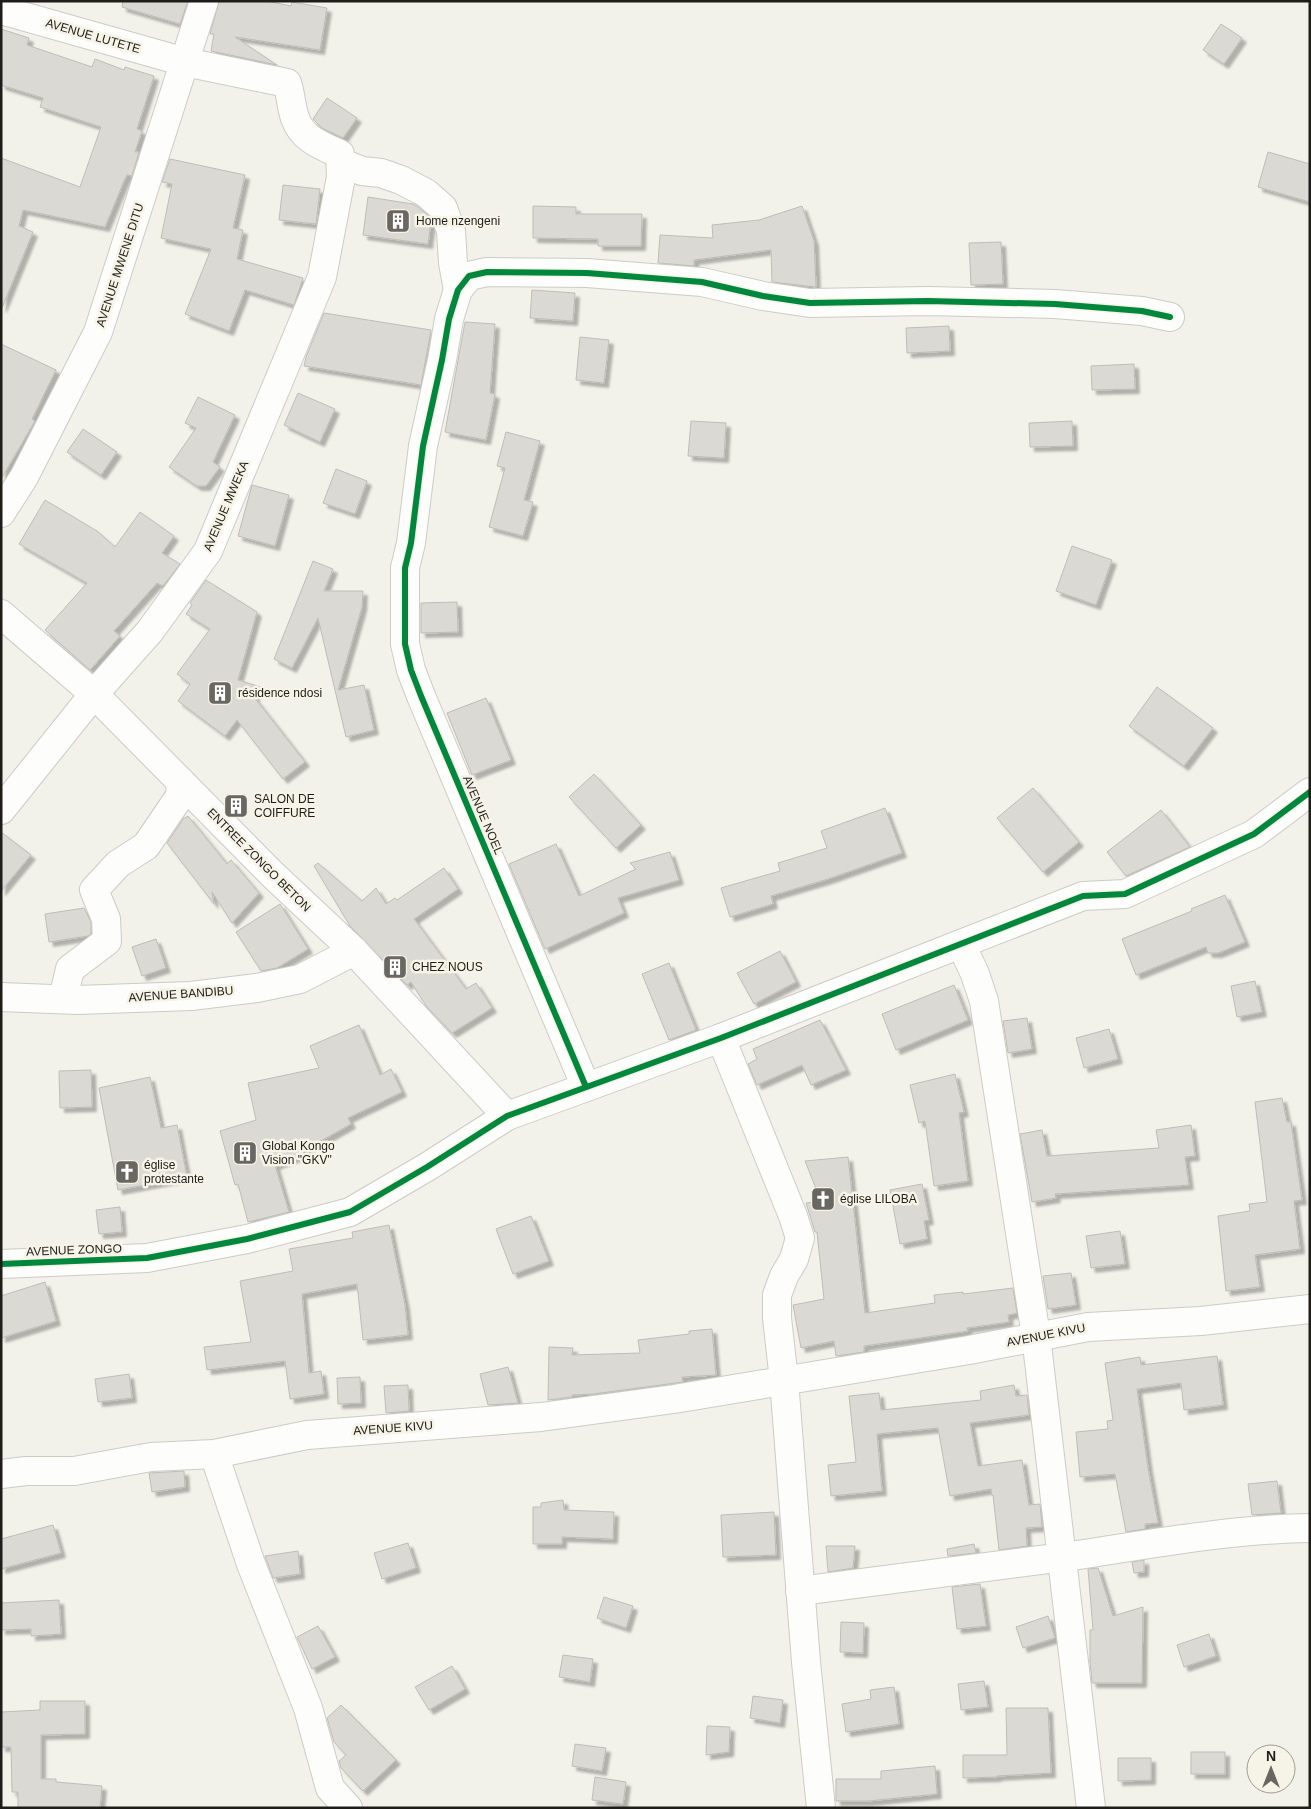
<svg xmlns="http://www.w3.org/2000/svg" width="1311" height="1809" font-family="Arial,sans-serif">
<defs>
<filter id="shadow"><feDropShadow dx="4.5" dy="4.5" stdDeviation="1" flood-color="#0004"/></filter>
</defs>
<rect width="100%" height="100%" fill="#f2f1ea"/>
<g fill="#dad9d4" stroke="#bebdb8" filter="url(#shadow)">
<path d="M 123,1 L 188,1 L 180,24 L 122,7 Z"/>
<path d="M 219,1 L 267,1 L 291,6 L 292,2 L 327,8 L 320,50 L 235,37 L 277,65 L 211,51 L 214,34 L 210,34 Z"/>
<path d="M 1221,24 L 1242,38 L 1224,64 L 1203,50 Z"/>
<path d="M 1,29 L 29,38 L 27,45 L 92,67 L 95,59 L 124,70 L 125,67 L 154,76 L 137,129 L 142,131 L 135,152 L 139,152 L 132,176 L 127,175 L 124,181 L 105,227 L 23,210 L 19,226 L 33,232 L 2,308 L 1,158 L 80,187 L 101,127 L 40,107 L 43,98 L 1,85 Z"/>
<path d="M 327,98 L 357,118 L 343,138 L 322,128 L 313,119 Z"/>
<path d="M 1268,152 L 1310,164 L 1310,202 L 1258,187 Z"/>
<path d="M 170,159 L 245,175 L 233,228 L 243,230 L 237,259 L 303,278 L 294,305 L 245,290 L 229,331 L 185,314 L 211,249 L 161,238 L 172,184 L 162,182 Z"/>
<path d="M 283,185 L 320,189 L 316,224 L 279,220 Z"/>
<path d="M 368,197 L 413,204 L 417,206 L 430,217 L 431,221 L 428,244 L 363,235 Z"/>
<path d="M 533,206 L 576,207 L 576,214 L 642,214 L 641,246 L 598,246 L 598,239 L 533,238 Z"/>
<path d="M 802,206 L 814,241 L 816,287 L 772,282 L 771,250 L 694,260 L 694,266 L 658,263 L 660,235 L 713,238 L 712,225 L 759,220 Z"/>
<path d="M 1001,242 L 1003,284 L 971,285 L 969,243 Z"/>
<path d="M 532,290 L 575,293 L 573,321 L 530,318 Z"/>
<path d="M 324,313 L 431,330 L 421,385 L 304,366 L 306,357 Z"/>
<path d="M 465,322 L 495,324 L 490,393 L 495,394 L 486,440 L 445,432 Z"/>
<path d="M 949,326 L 950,351 L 907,353 L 906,328 Z"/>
<path d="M 580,337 L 609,340 L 604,383 L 576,380 Z"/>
<path d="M 1,344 L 56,370 L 32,419 L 35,421 L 1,479 Z"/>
<path d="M 1134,364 L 1135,389 L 1092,390 L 1091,366 Z"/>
<path d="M 298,393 L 335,409 L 320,442 L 284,425 Z"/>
<path d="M 198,397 L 235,415 L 213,462 L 220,467 L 206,486 L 197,486 L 169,467 L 196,428 L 185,423 Z"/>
<path d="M 691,421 L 726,423 L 724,458 L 688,456 Z"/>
<path d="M 1072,421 L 1073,446 L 1030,447 L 1029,423 Z"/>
<path d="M 83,429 L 117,452 L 101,475 L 67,452 Z"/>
<path d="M 506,432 L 540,441 L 524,500 L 533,502 L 523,536 L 489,527 L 505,468 L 497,466 Z"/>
<path d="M 336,469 L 367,481 L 355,514 L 323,503 Z"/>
<path d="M 252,485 L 289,495 L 275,546 L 238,536 Z"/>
<path d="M 45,500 L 97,531 L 115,547 L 140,512 L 174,536 L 162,553 L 180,564 L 163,586 L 157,583 L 114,631 L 120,636 L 90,670 L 45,630 L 87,583 L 19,544 Z"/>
<path d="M 1072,546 L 1112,560 L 1096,605 L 1056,591 Z"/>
<path d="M 313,561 L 333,569 L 324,591 L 363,591 L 362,607 L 338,690 L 364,685 L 374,730 L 346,737 L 318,618 L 292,668 L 274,659 Z"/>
<path d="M 206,580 L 257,612 L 238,680 L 261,687 L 254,697 L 305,762 L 283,779 L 237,720 L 225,736 L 178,701 L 190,684 L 177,674 L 210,629 L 186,614 L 192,605 L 190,603 Z"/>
<path d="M 457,602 L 458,632 L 421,633 L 421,603 Z"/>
<path d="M 1157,687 L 1213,728 L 1184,766 L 1129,726 Z"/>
<path d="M 486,698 L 511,760 L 472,775 L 447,713 Z"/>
<path d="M 594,774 L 641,825 L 616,848 L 569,797 Z"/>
<path d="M 1033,788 L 1079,842 L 1043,872 L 997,818 Z"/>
<path d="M 885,808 L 902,853 L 828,879 L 771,896 L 773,904 L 730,917 L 721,888 L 780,871 L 778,863 L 827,848 L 821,831 Z"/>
<path d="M 1161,810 L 1190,847 L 1126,876 L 1107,852 Z"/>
<path d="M 188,816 L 227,864 L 231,860 L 259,893 L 232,923 L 212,892 L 214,904 L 167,843 L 183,819 Z"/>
<path d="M 1,832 L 31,855 L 1,891 Z"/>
<path d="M 556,844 L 579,896 L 636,869 L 630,863 L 670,852 L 679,880 L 618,898 L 624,913 L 545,949 L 509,864 Z"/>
<path d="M 318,863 L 362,901 L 376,888 L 386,904 L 395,898 L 397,900 L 444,868 L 458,889 L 414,919 L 466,989 L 476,983 L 492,1008 L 452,1033 L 426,1006 L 411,982 L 407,985 L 350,926 L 314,866 Z"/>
<path d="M 1225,895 L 1245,942 L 1218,953 L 1208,953 L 1206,947 L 1136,975 L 1122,939 L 1192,911 L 1191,909 Z"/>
<path d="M 280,904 L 308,949 L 277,968 L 261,971 L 236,932 Z"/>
<path d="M 84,908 L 91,922 L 91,934 L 88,936 L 49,942 L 45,914 Z"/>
<path d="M 156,939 L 166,968 L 142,976 L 132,947 Z"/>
<path d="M 780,951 L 796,982 L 754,1004 L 737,973 Z"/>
<path d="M 669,963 L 696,1030 L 669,1040 L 642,974 Z"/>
<path d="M 1255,981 L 1262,1012 L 1237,1017 L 1231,986 Z"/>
<path d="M 954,985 L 968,1020 L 896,1050 L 882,1014 Z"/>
<path d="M 1027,1018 L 1032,1049 L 1008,1053 L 1003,1021 Z"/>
<path d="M 820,1020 L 846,1070 L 811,1085 L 802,1065 L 757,1085 L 748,1064 L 757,1059 L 753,1049 Z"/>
<path d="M 359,1025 L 380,1075 L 391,1069 L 402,1092 L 348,1118 L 351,1124 L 303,1151 L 304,1154 L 275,1165 L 289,1212 L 248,1222 L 238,1184 L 235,1185 L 220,1131 L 256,1120 L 248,1083 L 319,1068 L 310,1046 Z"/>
<path d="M 1109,1029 L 1118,1059 L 1084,1068 L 1076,1038 Z"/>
<path d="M 91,1070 L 92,1107 L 60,1108 L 59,1071 Z"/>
<path d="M 955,1074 L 964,1112 L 959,1113 L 968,1181 L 934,1186 L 925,1121 L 919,1123 L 910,1085 Z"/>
<path d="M 150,1077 L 161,1128 L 177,1125 L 187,1177 L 118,1190 L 99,1088 Z"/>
<path d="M 1282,1098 L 1287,1122 L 1291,1122 L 1302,1200 L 1294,1201 L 1300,1249 L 1255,1255 L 1260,1287 L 1226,1291 L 1218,1216 L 1250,1211 L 1249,1204 L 1267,1202 L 1255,1102 Z"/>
<path d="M 1191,1125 L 1195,1156 L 1185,1157 L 1189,1185 L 1055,1194 L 1056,1198 L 1032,1202 L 1020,1134 L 1042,1130 L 1047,1156 L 1159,1148 L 1156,1130 Z"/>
<path d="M 848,1157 L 865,1313 L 935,1303 L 934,1295 L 963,1292 L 963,1294 L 1013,1288 L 1017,1313 L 1008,1315 L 1009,1322 L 967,1328 L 968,1331 L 864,1346 L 864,1352 L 836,1356 L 834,1341 L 801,1348 L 793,1305 L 824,1299 L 817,1232 L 815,1232 L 806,1203 L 821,1201 L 805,1161 Z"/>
<path d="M 922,1184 L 929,1220 L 924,1221 L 927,1239 L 900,1244 L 890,1190 Z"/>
<path d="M 120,1207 L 122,1232 L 99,1234 L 96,1210 Z"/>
<path d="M 531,1216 L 549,1261 L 513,1274 L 496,1229 Z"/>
<path d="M 389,1225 L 405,1305 L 408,1335 L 363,1340 L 357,1284 L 302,1294 L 309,1373 L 321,1371 L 324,1394 L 290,1399 L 285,1361 L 207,1370 L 204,1347 L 251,1342 L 240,1281 L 293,1271 L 289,1249 L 353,1238 L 352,1232 Z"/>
<path d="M 1120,1231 L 1125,1264 L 1091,1268 L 1086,1236 Z"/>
<path d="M 1071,1273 L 1076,1305 L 1048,1309 L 1043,1276 Z"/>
<path d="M 45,1282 L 56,1321 L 1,1338 L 1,1296 Z"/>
<path d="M 712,1329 L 716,1375 L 682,1377 L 683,1382 L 593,1394 L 572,1395 L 572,1397 L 548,1400 L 549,1347 L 573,1348 L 572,1355 L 640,1353 L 638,1340 L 689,1334 L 689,1331 Z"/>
<path d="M 1217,1356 L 1223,1405 L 1184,1410 L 1181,1383 L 1137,1389 L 1148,1468 L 1158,1523 L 1145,1524 L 1145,1529 L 1126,1532 L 1115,1474 L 1080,1477 L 1076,1432 L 1108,1429 L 1107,1421 L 1113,1420 L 1105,1363 L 1140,1357 L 1141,1365 Z"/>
<path d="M 508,1367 L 518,1403 L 488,1405 L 480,1374 Z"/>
<path d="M 129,1374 L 132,1398 L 98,1402 L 95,1379 Z"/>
<path d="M 360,1377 L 361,1403 L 338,1404 L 337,1378 Z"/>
<path d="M 408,1385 L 409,1411 L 386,1413 L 384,1386 Z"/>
<path d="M 1014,1385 L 1016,1396 L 1027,1395 L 1029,1415 L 970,1423 L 978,1466 L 1022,1460 L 1029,1505 L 1040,1504 L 1042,1527 L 1026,1528 L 1027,1546 L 999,1550 L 993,1495 L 992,1496 L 991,1489 L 950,1496 L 938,1428 L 877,1434 L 882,1491 L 831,1496 L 828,1465 L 856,1462 L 849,1396 L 879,1393 L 881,1410 L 981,1400 L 980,1391 Z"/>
<path d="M 184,1471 L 185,1487 L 152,1492 L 149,1473 Z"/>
<path d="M 1277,1481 L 1281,1513 L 1252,1515 L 1248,1484 Z"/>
<path d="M 563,1500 L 564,1510 L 614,1512 L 613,1539 L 562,1537 L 562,1544 L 533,1544 L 533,1507 L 541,1507 L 541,1503 Z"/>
<path d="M 774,1512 L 776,1555 L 723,1557 L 721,1515 Z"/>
<path d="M 53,1525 L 61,1553 L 1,1569 L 1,1539 Z"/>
<path d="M 408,1543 L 416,1568 L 382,1579 L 374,1553 Z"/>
<path d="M 974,1544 L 976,1553 L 948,1556 L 947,1549 Z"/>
<path d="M 826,1546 L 855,1546 L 853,1568 L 828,1572 Z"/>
<path d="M 298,1551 L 300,1574 L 273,1578 L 265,1556 Z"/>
<path d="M 1144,1560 L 1144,1572 L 1134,1573 L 1132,1562 Z"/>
<path d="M 1098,1568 L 1113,1616 L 1143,1607 L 1142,1683 L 1092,1683 L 1090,1661 L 1090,1630 L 1093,1630 L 1088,1569 Z"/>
<path d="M 980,1584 L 986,1626 L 957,1629 L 952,1587 Z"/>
<path d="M 604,1597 L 633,1606 L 626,1628 L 597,1618 Z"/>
<path d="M 59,1600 L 61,1634 L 31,1636 L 31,1629 L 1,1630 L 1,1603 Z"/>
<path d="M 1048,1616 L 1055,1638 L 1023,1648 L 1016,1627 Z"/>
<path d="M 841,1622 L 864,1623 L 863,1653 L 840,1652 Z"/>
<path d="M 318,1626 L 335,1657 L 312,1669 L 297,1637 Z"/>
<path d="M 1209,1634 L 1216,1656 L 1184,1667 L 1177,1645 Z"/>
<path d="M 563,1655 L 593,1659 L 590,1682 L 559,1677 Z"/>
<path d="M 452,1666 L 465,1689 L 429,1710 L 415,1687 Z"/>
<path d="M 984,1681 L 988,1707 L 961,1710 L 958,1684 Z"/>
<path d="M 894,1687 L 899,1724 L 846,1732 L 842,1704 L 871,1699 L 870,1690 Z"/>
<path d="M 753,1696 L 783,1700 L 780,1723 L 750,1718 Z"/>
<path d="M 40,1701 L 85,1701 L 85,1734 L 41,1735 L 41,1779 L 56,1779 L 56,1782 L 102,1786 L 100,1808 L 18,1808 L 18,1792 L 12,1792 L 11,1747 L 1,1747 L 1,1712 L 40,1710 Z"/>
<path d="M 341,1705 L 396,1760 L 363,1791 L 341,1768 L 339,1761 L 346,1755 L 334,1742 L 327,1718 Z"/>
<path d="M 1006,1708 L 1048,1708 L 1051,1773 L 997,1776 L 997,1777 L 963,1778 L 963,1755 L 1007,1755 Z"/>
<path d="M 707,1726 L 730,1727 L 729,1752 L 706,1755 Z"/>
<path d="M 575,1744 L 606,1748 L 602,1771 L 572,1766 Z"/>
<rect x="1191" y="1752" width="34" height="22"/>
<path d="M 1118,1758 L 1151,1758 L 1151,1780 L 1118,1781 Z"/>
<path d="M 935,1766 L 937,1794 L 868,1801 L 836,1801 L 836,1779 L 881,1779 L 881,1771 Z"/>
<path d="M 595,1777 L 626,1782 L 623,1804 L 592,1800 Z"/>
</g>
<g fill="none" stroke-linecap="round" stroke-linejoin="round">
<defs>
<g id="minor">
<path d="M 1,10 L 185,62 L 287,83 C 291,94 291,107 295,118 C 302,139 322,146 340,154 L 341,177 L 322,277 L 208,551 L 150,631 L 94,694 L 1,810"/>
<path d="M 342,163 L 362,171 L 381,173 L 401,180 L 426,193 L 443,208 L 451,231 L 453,263 L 458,290"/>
<path d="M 1,513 L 24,477 L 98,332 L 204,1"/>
<path d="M 1,614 L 94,694 L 272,874 L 354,951 L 507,1116"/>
<path d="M 961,944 L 975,974 L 984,1001 L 1036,1336 L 1091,1808"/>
<path d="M 1,997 L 77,1000 L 191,996 L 257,988 L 300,979 L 354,951"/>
<path d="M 63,999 L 70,969 L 107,941 L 106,919 L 94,890 L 118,864 L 146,846 L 180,796 L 181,782"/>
<path d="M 721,1038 L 793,1216 L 800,1238 L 794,1259 L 784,1276 L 777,1295 L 777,1318 L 784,1380 L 806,1662 L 821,1808"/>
<path d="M 586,1087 L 421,696 L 411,670 L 405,644 L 405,568 L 411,543 L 423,446 L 442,360 L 449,319 L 458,290 L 469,276 L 487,272 L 587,273 L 702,282 L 763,296 L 810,303 L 928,301 L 1055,304 L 1142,311 L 1170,317"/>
<path d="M 1,1264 L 147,1258 L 247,1239 L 350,1212 L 427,1167 L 507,1116 L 721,1038 L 1083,896 L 1125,894 L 1254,834 L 1310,792"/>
<path d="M 214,1454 L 251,1564 L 308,1708 L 330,1788 L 348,1808"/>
<path d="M 1,1474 L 26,1471 L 74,1471 L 151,1457 L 214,1454 L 307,1435 L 541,1417 L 674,1399 L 969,1350 L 1088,1327 L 1201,1321 L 1310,1309"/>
<path d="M 800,1591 C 888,1579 976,1569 1064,1557 C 1146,1545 1228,1529 1310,1528"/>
</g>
</defs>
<use href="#minor" stroke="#ccccc7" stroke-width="30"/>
<use href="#minor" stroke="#fdfdfc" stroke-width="28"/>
<defs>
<g id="cycleway">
<path d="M 586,1087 L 421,696 L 411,670 L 405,644 L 405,568 L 411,543 L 423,446 L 442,360 L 449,319 L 458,290 L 469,276 L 487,272 L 587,273 L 702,282 L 763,296 L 810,303 L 928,301 L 1055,304 L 1142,311 L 1170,317"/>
<path d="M 1,1264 L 147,1258 L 247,1239 L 350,1212 L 427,1167 L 507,1116 L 721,1038 L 1083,896 L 1125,894 L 1254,834 L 1310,792"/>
</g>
</defs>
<use href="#cycleway" stroke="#f6f3e7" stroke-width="9"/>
<use href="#cycleway" stroke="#00873e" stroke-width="6"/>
</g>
<defs>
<symbol id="building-square" viewBox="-11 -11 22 22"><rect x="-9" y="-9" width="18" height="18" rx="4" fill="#686762" stroke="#f6f3e7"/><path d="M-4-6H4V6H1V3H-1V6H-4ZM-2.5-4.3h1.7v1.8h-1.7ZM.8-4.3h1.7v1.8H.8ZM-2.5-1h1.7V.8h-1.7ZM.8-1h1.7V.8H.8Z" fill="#fff"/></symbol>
<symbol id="church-square" viewBox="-11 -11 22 22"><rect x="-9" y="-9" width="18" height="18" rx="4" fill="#686762" stroke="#f6f3e7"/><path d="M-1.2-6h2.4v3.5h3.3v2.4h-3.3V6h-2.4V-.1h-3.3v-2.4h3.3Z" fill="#fff"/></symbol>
</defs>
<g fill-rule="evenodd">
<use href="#building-square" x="384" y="207" width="28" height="28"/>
<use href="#building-square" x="206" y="679" width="28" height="28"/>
<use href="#building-square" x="222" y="792" width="28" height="28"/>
<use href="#building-square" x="381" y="953" width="28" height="28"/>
<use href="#building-square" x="231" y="1139" width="28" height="28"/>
<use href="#church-square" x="113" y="1158" width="28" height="28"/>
<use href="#church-square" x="809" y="1185" width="28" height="28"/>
</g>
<g text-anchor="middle" stroke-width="5" stroke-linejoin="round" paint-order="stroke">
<g font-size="12" fill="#1e1d19" stroke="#f6f3e7">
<text transform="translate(93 36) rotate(16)" y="4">AVENUE LUTETE</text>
<text transform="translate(120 265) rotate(-72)" y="4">AVENUE MWENE DITU</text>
<text transform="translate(226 506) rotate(-67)" y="4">AVENUE MWEKA</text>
<text transform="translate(483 815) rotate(67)" y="4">AVENUE NOEL</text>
<text transform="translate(259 860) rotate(45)" y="4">ENTREE ZONGO BETON</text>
<text transform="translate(181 994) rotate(-4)" y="4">AVENUE BANDIBU</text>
<text transform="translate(74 1250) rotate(-2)" y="4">AVENUE ZONGO</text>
<text transform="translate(1046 1335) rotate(-11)" y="4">AVENUE KIVU</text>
<text transform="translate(393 1428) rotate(-4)" y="4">AVENUE KIVU</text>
</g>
<g font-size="12" fill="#1e1d19" stroke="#f6f3e7" text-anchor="start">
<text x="416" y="225">Home nzengeni</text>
<text x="238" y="697">résidence ndosi</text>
<text x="254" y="803">SALON DE<tspan x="254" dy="14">COIFFURE</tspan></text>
<text x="412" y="971">CHEZ NOUS</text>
<text x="262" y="1150">Global Kongo<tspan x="262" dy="14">Vision "GKV"</tspan></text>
<text x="144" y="1169">église<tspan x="144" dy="14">protestante</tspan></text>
<text x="840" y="1203">église LILOBA</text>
</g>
</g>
<rect width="1311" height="1809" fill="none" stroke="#1e1d19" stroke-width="5"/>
<g transform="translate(1271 1769)"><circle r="24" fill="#f6f3e7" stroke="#a09d95"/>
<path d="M0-4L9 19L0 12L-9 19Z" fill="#686762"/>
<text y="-8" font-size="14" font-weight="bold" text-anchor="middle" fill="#1e1d19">N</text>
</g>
</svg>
